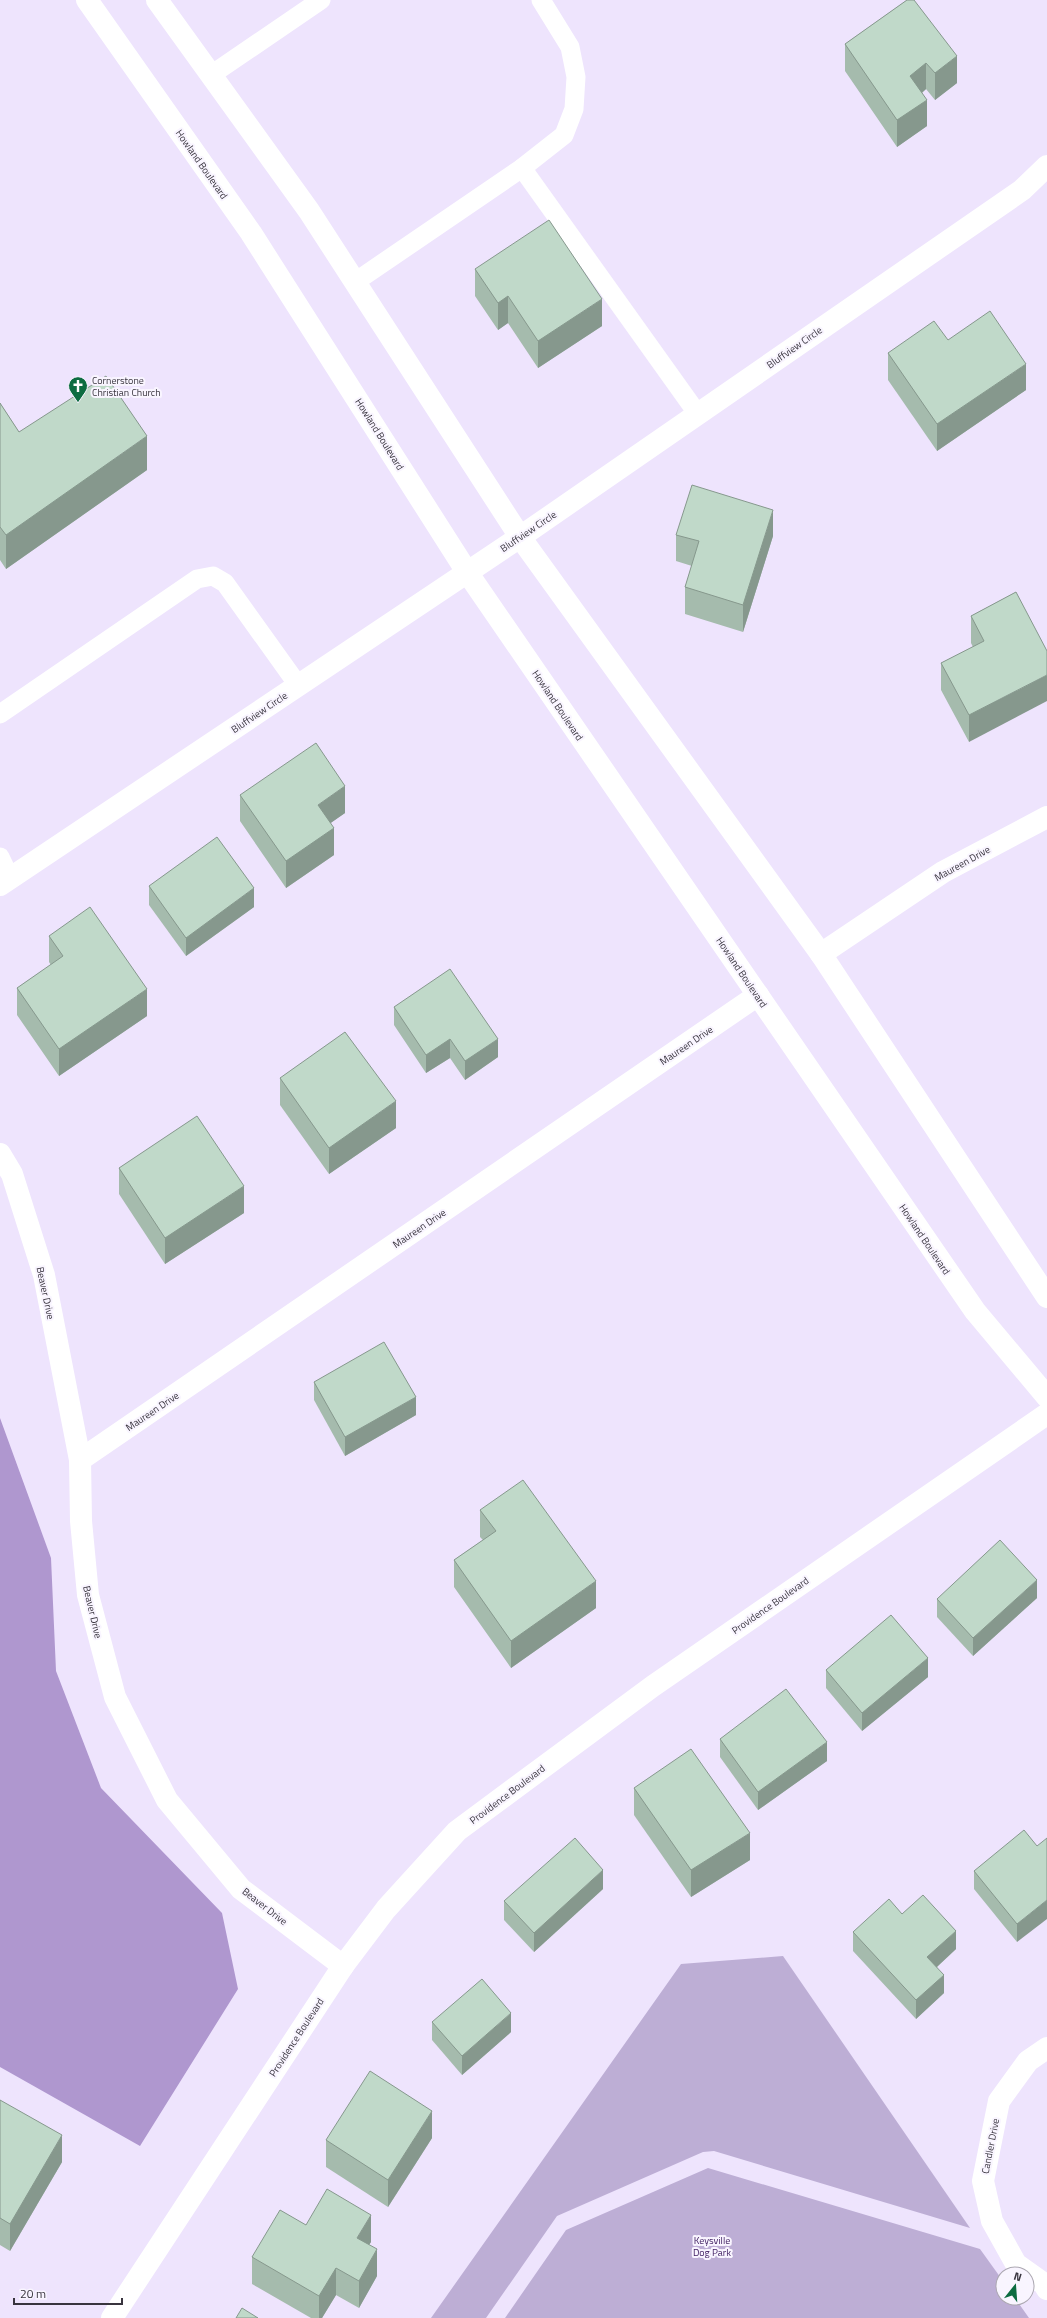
<svg xmlns="http://www.w3.org/2000/svg" width="1047" height="2318" font-family="'Titillium Web',sans-serif">
<rect width="100%" height="100%" fill="#eee4fd"/>
<g fill="#bdaed5">
<path d="M 783,1956 L 970,2228 L 714,2151 L 703,2152 L 557,2216 L 486,2318 L 431,2318 L 681,1964 Z"/>
<path d="M 708,2168 L 980,2249 L 1003,2281 L 1003,2298 L 1015,2298 L 1029,2318 L 505,2318 L 566,2230 Z"/>
</g>
<path fill="#af97cf" d="M 0,1418 L 51,1558 L 56,1671 L 101,1788 L 222,1913 L 238,1989 L 140,2146 L 0,2067 Z"/>
<g fill="none" stroke-linecap="round" stroke-linejoin="round">
<g stroke="#fff" stroke-width="19">
<path d="M 211,75 L 321,0"/>
<path d="M 522,168 L 697,413"/>
<path d="M 355,282 L 522,168 L 564,135 L 574,109 L 576,77 L 570,47 L 541,0"/>
<path d="M 0,714 L 197,579 L 213,576 L 225,583 L 298,685"/>
<path d="M 0,857 L 10,878"/>
</g>
<g stroke="#fff" stroke-width="22">
<path d="M 0,885 L 520,537 L 1022,190 L 1047,166"/>
<path d="M 821,954 L 943,872 L 1047,817"/>
<path d="M 0,1154 L 12,1174 L 44,1275 L 80,1460 L 81,1521 L 88,1595 L 115,1697 L 167,1800 L 241,1889 L 343,1966"/>
<path d="M 80,1460 L 758,995"/>
<path d="M 1047,2048 L 1028,2061 L 999,2101 L 983,2181 L 992,2221 L 1016,2264 L 1044,2284 L 1047,2289"/>
</g>
<path stroke="#fff" stroke-width="22" d="M 112,2318 L 343,1966 L 386,1909 L 457,1831 L 653,1686 L 1047,1414"/>
<g stroke="#fff" stroke-width="22">
<path d="M 87,0 L 251,233 L 467,572 L 975,1311 L 1047,1397"/>
<path d="M 157,0 L 309,211 L 520,537 L 821,954 L 1047,1297"/>
</g>
</g>
<g fill="#a5bbad">
<path d="M 907,0 L 957,83 L 935,100 L 926,89 L 922,93 L 927,126 L 897,147 L 845,71 L 845,44 Z"/>
<path d="M 475,269 L 602,326 L 538,368 L 508,323 L 498,330 L 475,296 Z"/>
<path d="M 948,340 L 1026,390 L 937,451 L 888,380 L 888,353 Z"/>
<path d="M 0,403 L 19,432 L 147,470 L 6,569 L 0,560 Z"/>
<path d="M 676,535 L 773,536 L 743,632 L 685,614 L 685,587 L 692,566 L 676,561 Z"/>
<path d="M 1016,592 L 969,742 L 941,690 L 941,663 L 973,647 L 971,643 L 971,616 Z"/>
<path d="M 240,795 L 345,813 L 330,823 L 334,855 L 286,888 L 240,821 Z"/>
<path d="M 149,886 L 254,907 L 186,956 L 149,905 Z"/>
<path d="M 49,936 L 147,1016 L 59,1076 L 17,1015 L 17,988 L 51,965 L 49,962 Z"/>
<path d="M 394,1007 L 498,1057 L 465,1080 L 450,1058 L 426,1073 L 394,1025 Z"/>
<path d="M 280,1078 L 396,1128 L 329,1174 L 280,1105 Z"/>
<path d="M 119,1168 L 244,1213 L 165,1264 L 119,1194 Z"/>
<path d="M 314,1382 L 416,1415 L 345,1456 L 314,1400 Z"/>
<path d="M 480,1510 L 596,1608 L 511,1668 L 454,1587 L 454,1560 L 483,1540 L 480,1537 Z"/>
<path d="M 1037,1598 L 973,1656 L 937,1617 L 937,1599 Z"/>
<path d="M 826,1670 L 928,1677 L 862,1731 L 826,1688 Z"/>
<path d="M 720,1739 L 827,1761 L 758,1810 L 720,1757 Z"/>
<path d="M 634,1788 L 750,1860 L 691,1897 L 634,1815 Z"/>
<path d="M 1037,1846 L 1017,1942 L 974,1889 L 974,1871 Z"/>
<path d="M 603,1889 L 534,1952 L 504,1920 L 504,1901 Z"/>
<path d="M 902,1914 L 956,1949 L 937,1967 L 944,1993 L 916,2019 L 853,1951 L 853,1932 Z"/>
<path d="M 432,2022 L 511,2032 L 462,2075 L 432,2040 Z"/>
<path d="M 0,2100 L 62,2162 L 10,2251 L 0,2245 Z"/>
<path d="M 432,2138 L 388,2207 L 326,2167 L 326,2140 Z"/>
<path d="M 306,2225 L 371,2242 L 369,2244 L 377,2276 L 359,2308 L 336,2295 L 322,2318 L 311,2318 L 252,2284 L 252,2257 Z"/>
</g>
<g fill="#86988d">
<path d="M 957,56 L 957,83 L 935,100 L 935,73 Z"/>
<path d="M 926,63 L 926,89 L 910,103 L 910,76 Z"/>
<path d="M 927,100 L 927,126 L 897,147 L 897,120 Z"/>
<path d="M 508,296 L 508,323 L 498,330 L 498,303 Z"/>
<path d="M 602,299 L 602,326 L 538,368 L 538,341 Z"/>
<path d="M 1026,364 L 1026,390 L 937,451 L 937,424 Z"/>
<path d="M 147,436 L 147,470 L 6,569 L 6,535 Z"/>
<path d="M 773,510 L 773,536 L 743,632 L 743,605 Z"/>
<path d="M 1047,675 L 1047,701 L 969,742 L 969,715 Z"/>
<path d="M 345,786 L 345,813 L 318,832 L 318,805 Z"/>
<path d="M 334,828 L 334,855 L 286,888 L 286,861 Z"/>
<path d="M 254,888 L 254,907 L 186,956 L 186,938 Z"/>
<path d="M 147,989 L 147,1016 L 59,1076 L 59,1049 Z"/>
<path d="M 450,1039 L 450,1058 L 426,1073 L 426,1055 Z"/>
<path d="M 498,1039 L 498,1057 L 465,1080 L 465,1061 Z"/>
<path d="M 396,1101 L 396,1128 L 329,1174 L 329,1148 Z"/>
<path d="M 244,1186 L 244,1213 L 165,1264 L 165,1238 Z"/>
<path d="M 416,1397 L 416,1415 L 345,1456 L 345,1437 Z"/>
<path d="M 1037,1580 L 1037,1598 L 973,1656 L 973,1638 Z"/>
<path d="M 596,1581 L 596,1608 L 511,1668 L 511,1641 Z"/>
<path d="M 928,1658 L 928,1677 L 862,1731 L 862,1713 Z"/>
<path d="M 827,1742 L 827,1761 L 758,1810 L 758,1792 Z"/>
<path d="M 750,1833 L 750,1860 L 691,1897 L 691,1870 Z"/>
<path d="M 603,1870 L 603,1889 L 534,1952 L 534,1933 Z"/>
<path d="M 1047,1900 L 1047,1919 L 1017,1942 L 1017,1924 Z"/>
<path d="M 956,1931 L 956,1949 L 927,1976 L 927,1957 Z"/>
<path d="M 944,1975 L 944,1993 L 916,2019 L 916,2000 Z"/>
<path d="M 511,2013 L 511,2032 L 462,2075 L 462,2056 Z"/>
<path d="M 432,2111 L 432,2138 L 388,2207 L 388,2180 Z"/>
<path d="M 62,2135 L 62,2162 L 10,2251 L 10,2224 Z"/>
<path d="M 371,2215 L 371,2242 L 357,2264 L 357,2238 Z"/>
<path d="M 377,2249 L 377,2276 L 359,2308 L 359,2281 Z"/>
<path d="M 336,2268 L 336,2295 L 322,2318 L 319,2318 L 319,2296 Z"/>
</g>
<g fill="#c0d9c9" stroke="#86988d">
<path d="M 907,0 L 914,0 L 957,56 L 935,73 L 926,63 L 910,76 L 927,100 L 897,120 L 845,44 Z"/>
<path d="M 549,220 L 602,299 L 538,341 L 508,296 L 498,303 L 475,269 Z"/>
<path d="M 990,311 L 1026,364 L 937,424 L 888,353 L 934,321 L 948,340 Z"/>
<path d="M 106,376 L 147,436 L 6,535 L 0,527 L 0,403 L 19,432 Z"/>
<path d="M 692,485 L 773,510 L 743,605 L 685,587 L 699,541 L 676,535 Z"/>
<path d="M 1016,592 L 1047,651 L 1047,675 L 969,715 L 941,663 L 984,641 L 971,616 Z"/>
<path d="M 316,743 L 345,786 L 318,805 L 334,828 L 286,861 L 240,795 Z"/>
<path d="M 217,837 L 254,888 L 186,938 L 149,886 Z"/>
<path d="M 90,907 L 147,989 L 59,1049 L 17,988 L 63,956 L 49,936 Z"/>
<path d="M 450,969 L 498,1039 L 465,1061 L 450,1039 L 426,1055 L 394,1007 Z"/>
<path d="M 345,1032 L 396,1101 L 329,1148 L 280,1078 Z"/>
<path d="M 197,1116 L 244,1186 L 165,1238 L 119,1168 Z"/>
<path d="M 384,1342 L 416,1397 L 345,1437 L 314,1382 Z"/>
<path d="M 523,1480 L 596,1581 L 511,1641 L 454,1560 L 496,1531 L 480,1510 Z"/>
<path d="M 1000,1540 L 1037,1580 L 973,1638 L 937,1599 Z"/>
<path d="M 891,1615 L 928,1658 L 862,1713 L 826,1670 Z"/>
<path d="M 786,1689 L 827,1742 L 758,1792 L 720,1739 Z"/>
<path d="M 691,1749 L 750,1833 L 691,1870 L 634,1788 Z"/>
<path d="M 1024,1830 L 1037,1846 L 1047,1838 L 1047,1900 L 1017,1924 L 974,1871 Z"/>
<path d="M 575,1838 L 603,1870 L 534,1933 L 504,1901 Z"/>
<path d="M 923,1895 L 956,1931 L 927,1957 L 944,1975 L 916,2000 L 853,1932 L 889,1899 L 902,1914 Z"/>
<path d="M 482,1979 L 511,2013 L 462,2056 L 432,2022 Z"/>
<path d="M 370,2071 L 432,2111 L 388,2180 L 326,2140 Z"/>
<path d="M 0,2100 L 62,2135 L 10,2224 L 0,2218 Z"/>
<path d="M 327,2189 L 371,2215 L 357,2238 L 377,2249 L 359,2281 L 336,2268 L 319,2296 L 252,2257 L 280,2210 L 306,2225 Z"/>
<path d="M 242,2308 L 258,2318 L 236,2318 Z"/>
</g>
<defs>
<symbol id="church-pin" viewBox="-11 -11 22 30"><path d="M0 17L-7.5 6A9.5 9.5 0 1 1 7.5 6Z" fill="#0d6c41" stroke="#f9f5ff"/><path d="M-1.2-6h2.4v3.5h3.3v2.4h-3.3V6h-2.4V-.1h-3.3v-2.4h3.3Z" fill="#fff"/></symbol>
</defs>
<g fill-rule="evenodd">
<use href="#church-pin" x="67" y="375" width="22" height="30"/>
</g>
<g text-anchor="middle" stroke-width="4" stroke-linejoin="round" paint-order="stroke">
<g font-size="10" fill="#38343e" stroke="#f9f5ff">
<text transform="translate(202 164) rotate(55)" y="4">Howland Boulevard</text>
<text transform="translate(794 347) rotate(-35)" y="4">Bluffview Circle</text>
<text transform="translate(380 434) rotate(58)" y="4">Howland Boulevard</text>
<text transform="translate(528 531) rotate(-34)" y="4">Bluffview Circle</text>
<text transform="translate(558 705) rotate(56)" y="4">Howland Boulevard</text>
<text transform="translate(259 712) rotate(-34)" y="4">Bluffview Circle</text>
<text transform="translate(962 863) rotate(-29)" y="4">Maureen Drive</text>
<text transform="translate(742 972) rotate(56)" y="4">Howland Boulevard</text>
<text transform="translate(686 1045) rotate(-34)" y="4">Maureen Drive</text>
<text transform="translate(419 1228) rotate(-34)" y="4">Maureen Drive</text>
<text transform="translate(925 1239) rotate(56)" y="4">Howland Boulevard</text>
<text transform="translate(46 1293) rotate(78)" y="4">Beaver Drive</text>
<text transform="translate(152 1411) rotate(-34)" y="4">Maureen Drive</text>
<text transform="translate(770 1605) rotate(-35)" y="4">Providence Boulevard</text>
<text transform="translate(93 1612) rotate(77)" y="4">Beaver Drive</text>
<text transform="translate(507 1794) rotate(-37)" y="4">Providence Boulevard</text>
<text transform="translate(265 1906) rotate(38)" y="4">Beaver Drive</text>
<text transform="translate(296 2037) rotate(-57)" y="4">Providence Boulevard</text>
<text transform="translate(990 2146) rotate(-79)" y="4">Candler Drive</text>
</g>
<g font-size="10" fill="#38343e" stroke="#f9f5ff" text-anchor="start">
<text x="92" y="384">Cornerstone<tspan x="92" dy="12">Christian Church</tspan></text>
</g>
<g font-size="10" fill="#412163" stroke="#f9f5ff">
<text x="712" y="2244">Keysville<tspan x="712" dy="12">Dog Park</tspan></text>
</g>
</g>
<g transform="translate(1015 2286) rotate(17)"><circle r="19" fill="#f9f5ff" stroke="#aca8b2"/>
<path d="M0-3L7 15L0 10L-7 15Z" fill="#0d6c41"/>
<text y="-6" font-size="11" font-weight="bold" text-anchor="middle" fill="#38343e">N</text>
</g>
<path d="M14 2298v6h108v-6" fill="none" stroke="#38343e" stroke-width="2"/>
<text x="20" y="2298" font-size="12" fill="#38343e" stroke="#f9f5ff" stroke-width="3" paint-order="stroke">20 m</text>
</svg>
